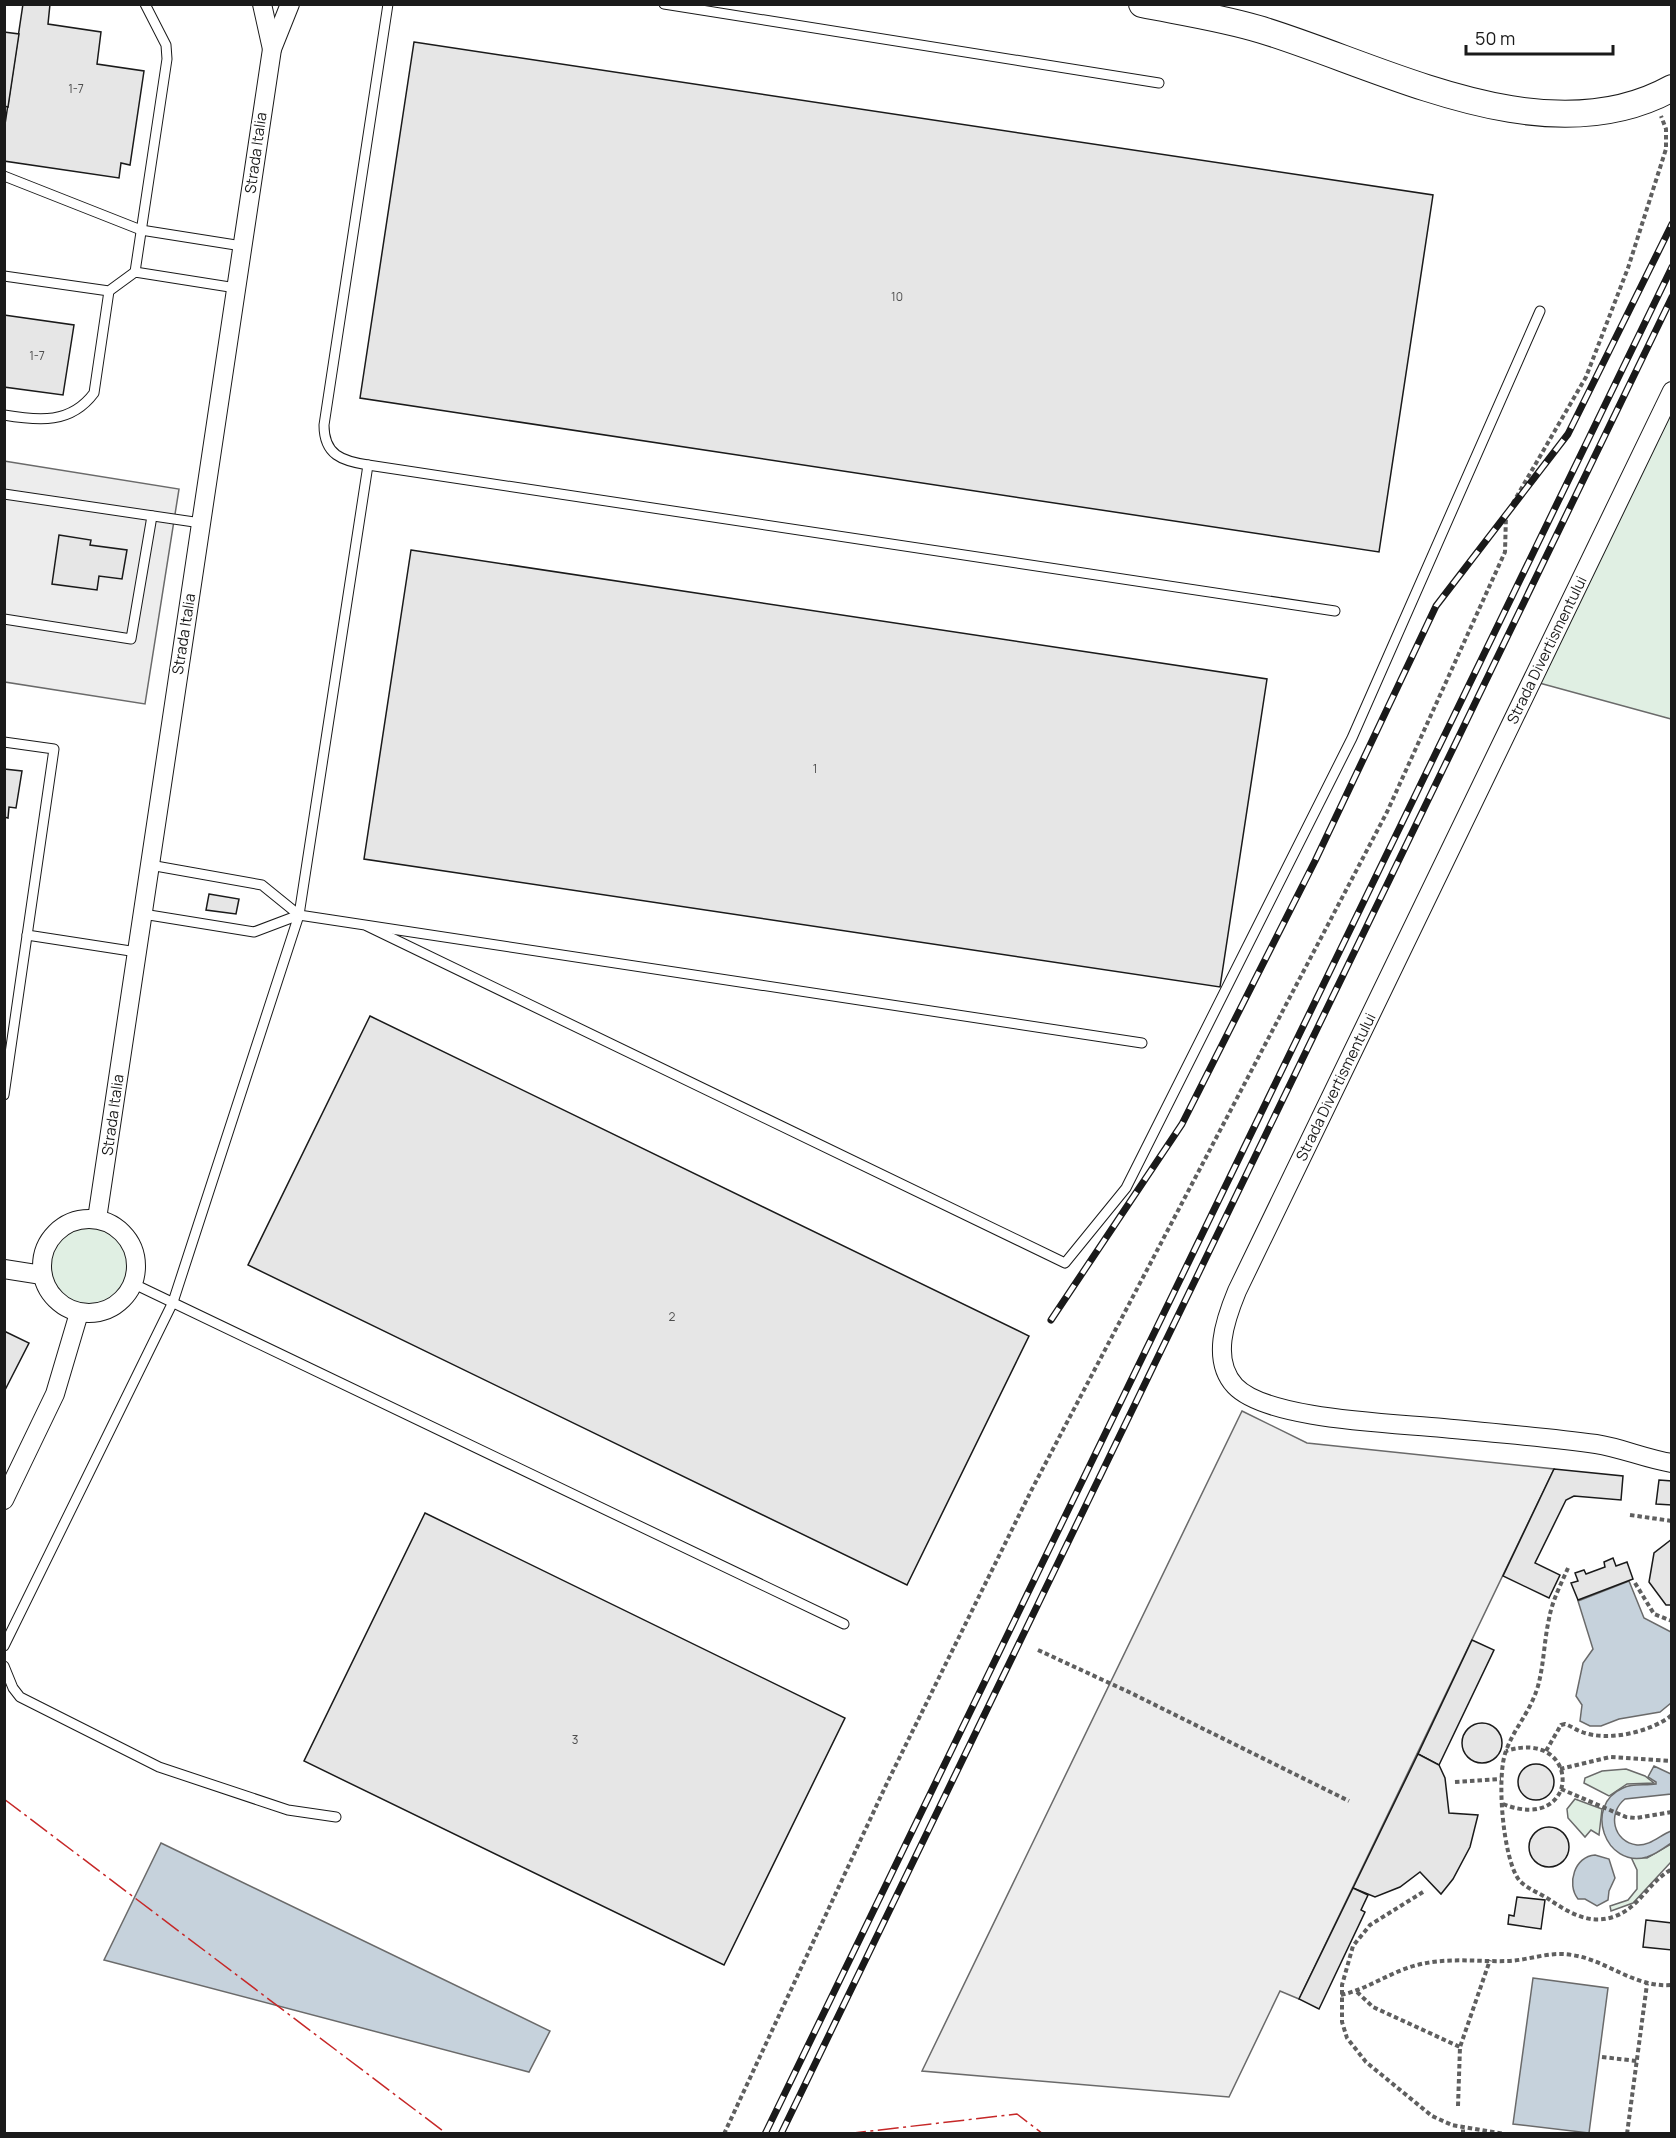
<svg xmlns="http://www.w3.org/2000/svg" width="1676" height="2138" font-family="Manrope,sans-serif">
<rect width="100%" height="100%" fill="#fff"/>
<g fill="#e0efe3" stroke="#6a6a6a" stroke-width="1.5">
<path d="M 1671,391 L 1671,719 L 1532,681 Z"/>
<circle cx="89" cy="1266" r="47"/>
<path d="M 1626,1769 L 1645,1776 L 1654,1783 L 1627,1784 L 1609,1796 L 1584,1783 L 1585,1778 L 1602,1771 Z"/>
<path d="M 1575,1799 L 1602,1809 L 1599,1835 L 1591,1830 L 1585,1837 L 1568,1818 L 1567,1809 Z"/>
<path d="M 1671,1844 L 1671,1862 L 1633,1903 L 1611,1911 L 1610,1906 L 1628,1900 L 1637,1889 L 1637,1870 L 1631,1857 L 1647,1858 Z"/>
</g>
<g fill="#ededed" stroke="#6a6a6a" stroke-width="1.5">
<path d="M 4,461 L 179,489 L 145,704 L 5,682 Z"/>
<path d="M 1242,1411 L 1307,1443 L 1554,1469 L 1299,1999 L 1280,1991 L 1229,2097 L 922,2071 Z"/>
</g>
<g fill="#c6d2dc" stroke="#6a6a6a" stroke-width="1.5">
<path d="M 1629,1581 L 1644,1618 L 1671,1632 L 1671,1703 L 1660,1712 L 1619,1719 L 1601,1726 L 1590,1726 L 1580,1721 L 1582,1705 L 1576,1696 L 1583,1663 L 1593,1649 L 1578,1601 Z"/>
<path d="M 1654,1766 L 1671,1774 L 1671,1794 L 1625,1799 C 1607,1813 1613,1842 1637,1845 C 1650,1846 1660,1835 1671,1831 L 1671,1843 C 1664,1848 1656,1854 1647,1857 C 1605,1869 1583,1805 1623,1788 C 1633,1783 1645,1786 1656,1784 L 1656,1782 L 1648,1777 Z"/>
<path d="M 161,1843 L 550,2031 L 529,2072 L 104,1960 Z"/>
<path d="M 1595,1855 L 1609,1859 L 1615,1878 L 1609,1891 L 1608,1900 L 1597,1906 L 1585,1899 L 1578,1899 C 1566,1884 1575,1856 1595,1855 Z"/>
<path d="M 1533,1978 L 1608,1988 L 1589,2133 L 1513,2124 Z"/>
</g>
<g fill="#e6e6e6" stroke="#1a1a1a" stroke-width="1.5">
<path d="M 23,4 L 50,4 L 48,24 L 101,32 L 97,64 L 144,71 L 130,165 L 121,163 L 119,178 L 4,161 L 4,131 Z"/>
<path d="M 4,32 L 19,34 L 8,107 L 4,106 Z"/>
<path d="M 414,42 L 1433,195 L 1379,552 L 360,398 Z"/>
<path d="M 4,315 L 74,325 L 63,395 L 4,387 Z"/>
<path d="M 59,535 L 91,540 L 90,545 L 127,550 L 122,579 L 99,576 L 97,590 L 52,584 Z"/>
<path d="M 411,550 L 1267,679 L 1220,987 L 364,859 Z"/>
<path d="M 4,769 L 22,771 L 16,808 L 9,807 L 8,818 L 4,817 Z"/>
<path d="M 209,894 L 239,899 L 236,914 L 206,910 Z"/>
<path d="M 370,1016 L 1029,1336 L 907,1585 L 248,1265 Z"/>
<path d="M 4,1331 L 29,1343 L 4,1392 Z"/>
<path d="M 1554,1469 L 1623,1476 L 1621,1500 L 1574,1496 L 1566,1500 L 1535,1563 L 1560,1575 L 1549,1598 L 1503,1576 Z"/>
<path d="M 1659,1480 L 1672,1481 L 1672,1505 L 1656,1504 Z"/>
<path d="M 425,1513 L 845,1718 L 724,1965 L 304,1761 Z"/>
<path d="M 1672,1539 L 1672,1605 L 1666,1605 L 1649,1582 L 1654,1553 Z"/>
<path d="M 1613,1558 L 1616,1566 L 1627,1562 L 1633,1579 L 1578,1600 L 1571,1583 L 1578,1581 L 1575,1573 L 1584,1570 L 1586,1574 L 1605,1567 L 1604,1562 Z"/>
<path d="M 1472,1640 L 1494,1650 L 1439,1765 L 1418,1754 Z"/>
<circle cx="1482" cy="1743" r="20"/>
<path d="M 1418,1754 L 1439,1765 L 1445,1778 L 1449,1813 L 1478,1815 L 1470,1847 L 1453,1879 L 1441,1894 L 1420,1872 L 1400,1887 L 1375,1897 L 1353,1888 Z"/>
<circle cx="1536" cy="1782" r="18"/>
<circle cx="1549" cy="1847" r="20"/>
<path d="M 1353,1888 L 1368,1895 L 1361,1910 L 1365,1912 L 1319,2009 L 1299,1999 Z"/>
<path d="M 1517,1897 L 1545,1900 L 1541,1929 L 1508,1924 L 1509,1915 L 1514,1916 Z"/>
<path d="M 1646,1920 L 1672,1923 L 1672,1950 L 1643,1947 Z"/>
</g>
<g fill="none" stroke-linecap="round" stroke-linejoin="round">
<defs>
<g id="lane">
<path d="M 388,4 L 324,425 C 324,455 342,461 368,465 L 1335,611"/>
<path d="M 664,4 L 1159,83"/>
<path d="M 4,176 L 141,230 L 242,246"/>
<path d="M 135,272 L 167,59 L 166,45 L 145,4"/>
<path d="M 4,276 L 109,291 L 135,272 L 236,288"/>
<path d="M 4,415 C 39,421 71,424 94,393 L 109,291"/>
<path d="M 4,494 L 201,523"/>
<path d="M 4,619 L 131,639 L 152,516"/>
<path d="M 4,742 L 54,749 L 4,1095"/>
<path d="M 150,865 L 262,885 L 299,915 L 1142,1043"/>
<path d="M 143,914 L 254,932 L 299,915"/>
<path d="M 367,926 L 1065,1263 L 1126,1188 L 1352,738 L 1540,311"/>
<path d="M 27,935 L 137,952"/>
<path d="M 134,1284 L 844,1624"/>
<path d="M 4,1646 L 173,1302 L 299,915 L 368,465"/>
<path d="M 4,1666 L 13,1688 L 20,1697 L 159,1767 L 288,1810 L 336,1817"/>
</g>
<g id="street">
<path d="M 262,4 L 272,49"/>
<path d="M 1672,391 L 1237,1291 C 1225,1320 1211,1360 1235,1386 C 1267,1420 1395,1423 1443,1428 C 1494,1433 1545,1437 1596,1444 C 1622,1448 1646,1459 1672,1463"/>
<circle cx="89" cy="1266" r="47"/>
<path d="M 97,1219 L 272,49 L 290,4"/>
<path d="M 4,1269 L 42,1275"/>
<path d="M 4,1500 L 55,1394 L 79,1313"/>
</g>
<path id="secondary" d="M 1142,4 C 1182,12 1223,18 1262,30 C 1386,68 1546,158 1672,88"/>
</defs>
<use href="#lane" stroke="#1a1a1a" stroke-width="11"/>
<use href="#street" stroke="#1a1a1a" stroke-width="20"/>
<use href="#secondary" stroke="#1a1a1a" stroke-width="28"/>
<g stroke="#5f5f5f" stroke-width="4" stroke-dasharray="4.5 3" stroke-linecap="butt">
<path d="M 1630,1515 L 1672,1521"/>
<path d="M 1568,1568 C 1561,1584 1552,1601 1549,1619 C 1544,1641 1544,1664 1538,1686 C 1530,1713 1514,1728 1506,1751 C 1496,1776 1503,1859 1519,1880 C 1527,1889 1540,1893 1550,1900 C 1568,1912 1589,1925 1613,1917 C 1640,1908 1648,1882 1672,1869"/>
<path d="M 1635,1583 L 1654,1614 L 1672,1621"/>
<path d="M 1038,1650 L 1131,1693 L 1349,1801"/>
<path d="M 1546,1751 L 1561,1725 L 1565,1724 C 1571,1726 1576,1730 1582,1732 C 1608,1742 1651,1732 1672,1715"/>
<path d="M 1560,1769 L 1610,1757 L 1672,1761"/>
<path d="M 1455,1782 L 1501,1779"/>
<path d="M 1561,1789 L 1626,1817 L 1636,1818 L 1672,1812"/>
<path d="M 1503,1804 C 1582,1835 1582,1727 1506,1751"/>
<path d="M 1423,1892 L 1370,1925 L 1353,1946 L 1342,1985 L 1342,2022 L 1347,2038 L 1366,2062 L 1432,2116 L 1452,2125 L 1505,2134"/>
<path d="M 1357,1992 L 1373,2007 L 1460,2047"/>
<path d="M 1341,1995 C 1368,1989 1390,1972 1417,1965 C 1448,1957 1477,1962 1508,1961 C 1530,1960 1550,1951 1572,1955 C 1607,1960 1634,1988 1672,1985"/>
<path d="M 1602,2057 L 1637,2061"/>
<path d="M 1458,2106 L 1460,2047 L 1490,1960"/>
<path d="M 724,2134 L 887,1783 L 1031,1491 L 1387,812 L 1505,552 L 1506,515 L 1586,377 L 1628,268 L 1666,149 L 1666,129 L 1661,116"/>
<path d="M 1463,2134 L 1463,2127"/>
<path d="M 1627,2134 L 1647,1984"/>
</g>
<use href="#lane" stroke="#fff" stroke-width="9"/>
<use href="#street" stroke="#fff" stroke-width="18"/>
<use href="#secondary" stroke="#fff" stroke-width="26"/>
<defs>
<g id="rail">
<path d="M 1051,1320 L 1182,1124 L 1315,861 L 1436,606 L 1568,434 L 1672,224"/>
<path d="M 765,2134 L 1672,267"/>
<path d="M 781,2134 L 1672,297"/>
</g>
</defs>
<use href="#rail" stroke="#1a1a1a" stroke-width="7"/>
<use href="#rail" stroke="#fff" stroke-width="4.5" stroke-dasharray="14" stroke-linecap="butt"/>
<g stroke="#c62828" stroke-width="1.5" stroke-dasharray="21 4.5 3 4.5" stroke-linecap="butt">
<path d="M 4,1799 L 447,2134"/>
<path d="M 845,2134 L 1017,2114 L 1043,2134"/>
</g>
</g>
<g text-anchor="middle" stroke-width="4.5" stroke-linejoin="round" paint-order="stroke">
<g font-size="12" fill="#4d4d4d">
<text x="76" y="93">1-7</text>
<text x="897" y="301">10</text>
<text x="37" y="360">1-7</text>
<text x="815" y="773">1</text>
<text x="672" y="1321">2</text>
<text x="575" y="1744">3</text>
</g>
<g font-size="15" fill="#1a1a1a" stroke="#fff">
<text transform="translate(256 153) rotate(-82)" y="5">Strada Italia</text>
<text transform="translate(184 634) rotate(-81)" y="5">Strada Italia</text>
<text transform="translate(1547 650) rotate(-64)" y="5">Strada Divertismentului</text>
<text transform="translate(1336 1087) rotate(-64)" y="5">Strada Divertismentului</text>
<text transform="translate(113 1115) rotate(-82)" y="5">Strada Italia</text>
</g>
</g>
<rect width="1676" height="2138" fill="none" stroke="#1a1a1a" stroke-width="12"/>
<path d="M1466 45v9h147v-9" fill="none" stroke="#1a1a1a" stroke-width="3"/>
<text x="1475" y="45" font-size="18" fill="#1a1a1a" stroke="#ffffff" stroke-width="4.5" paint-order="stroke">50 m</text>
</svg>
